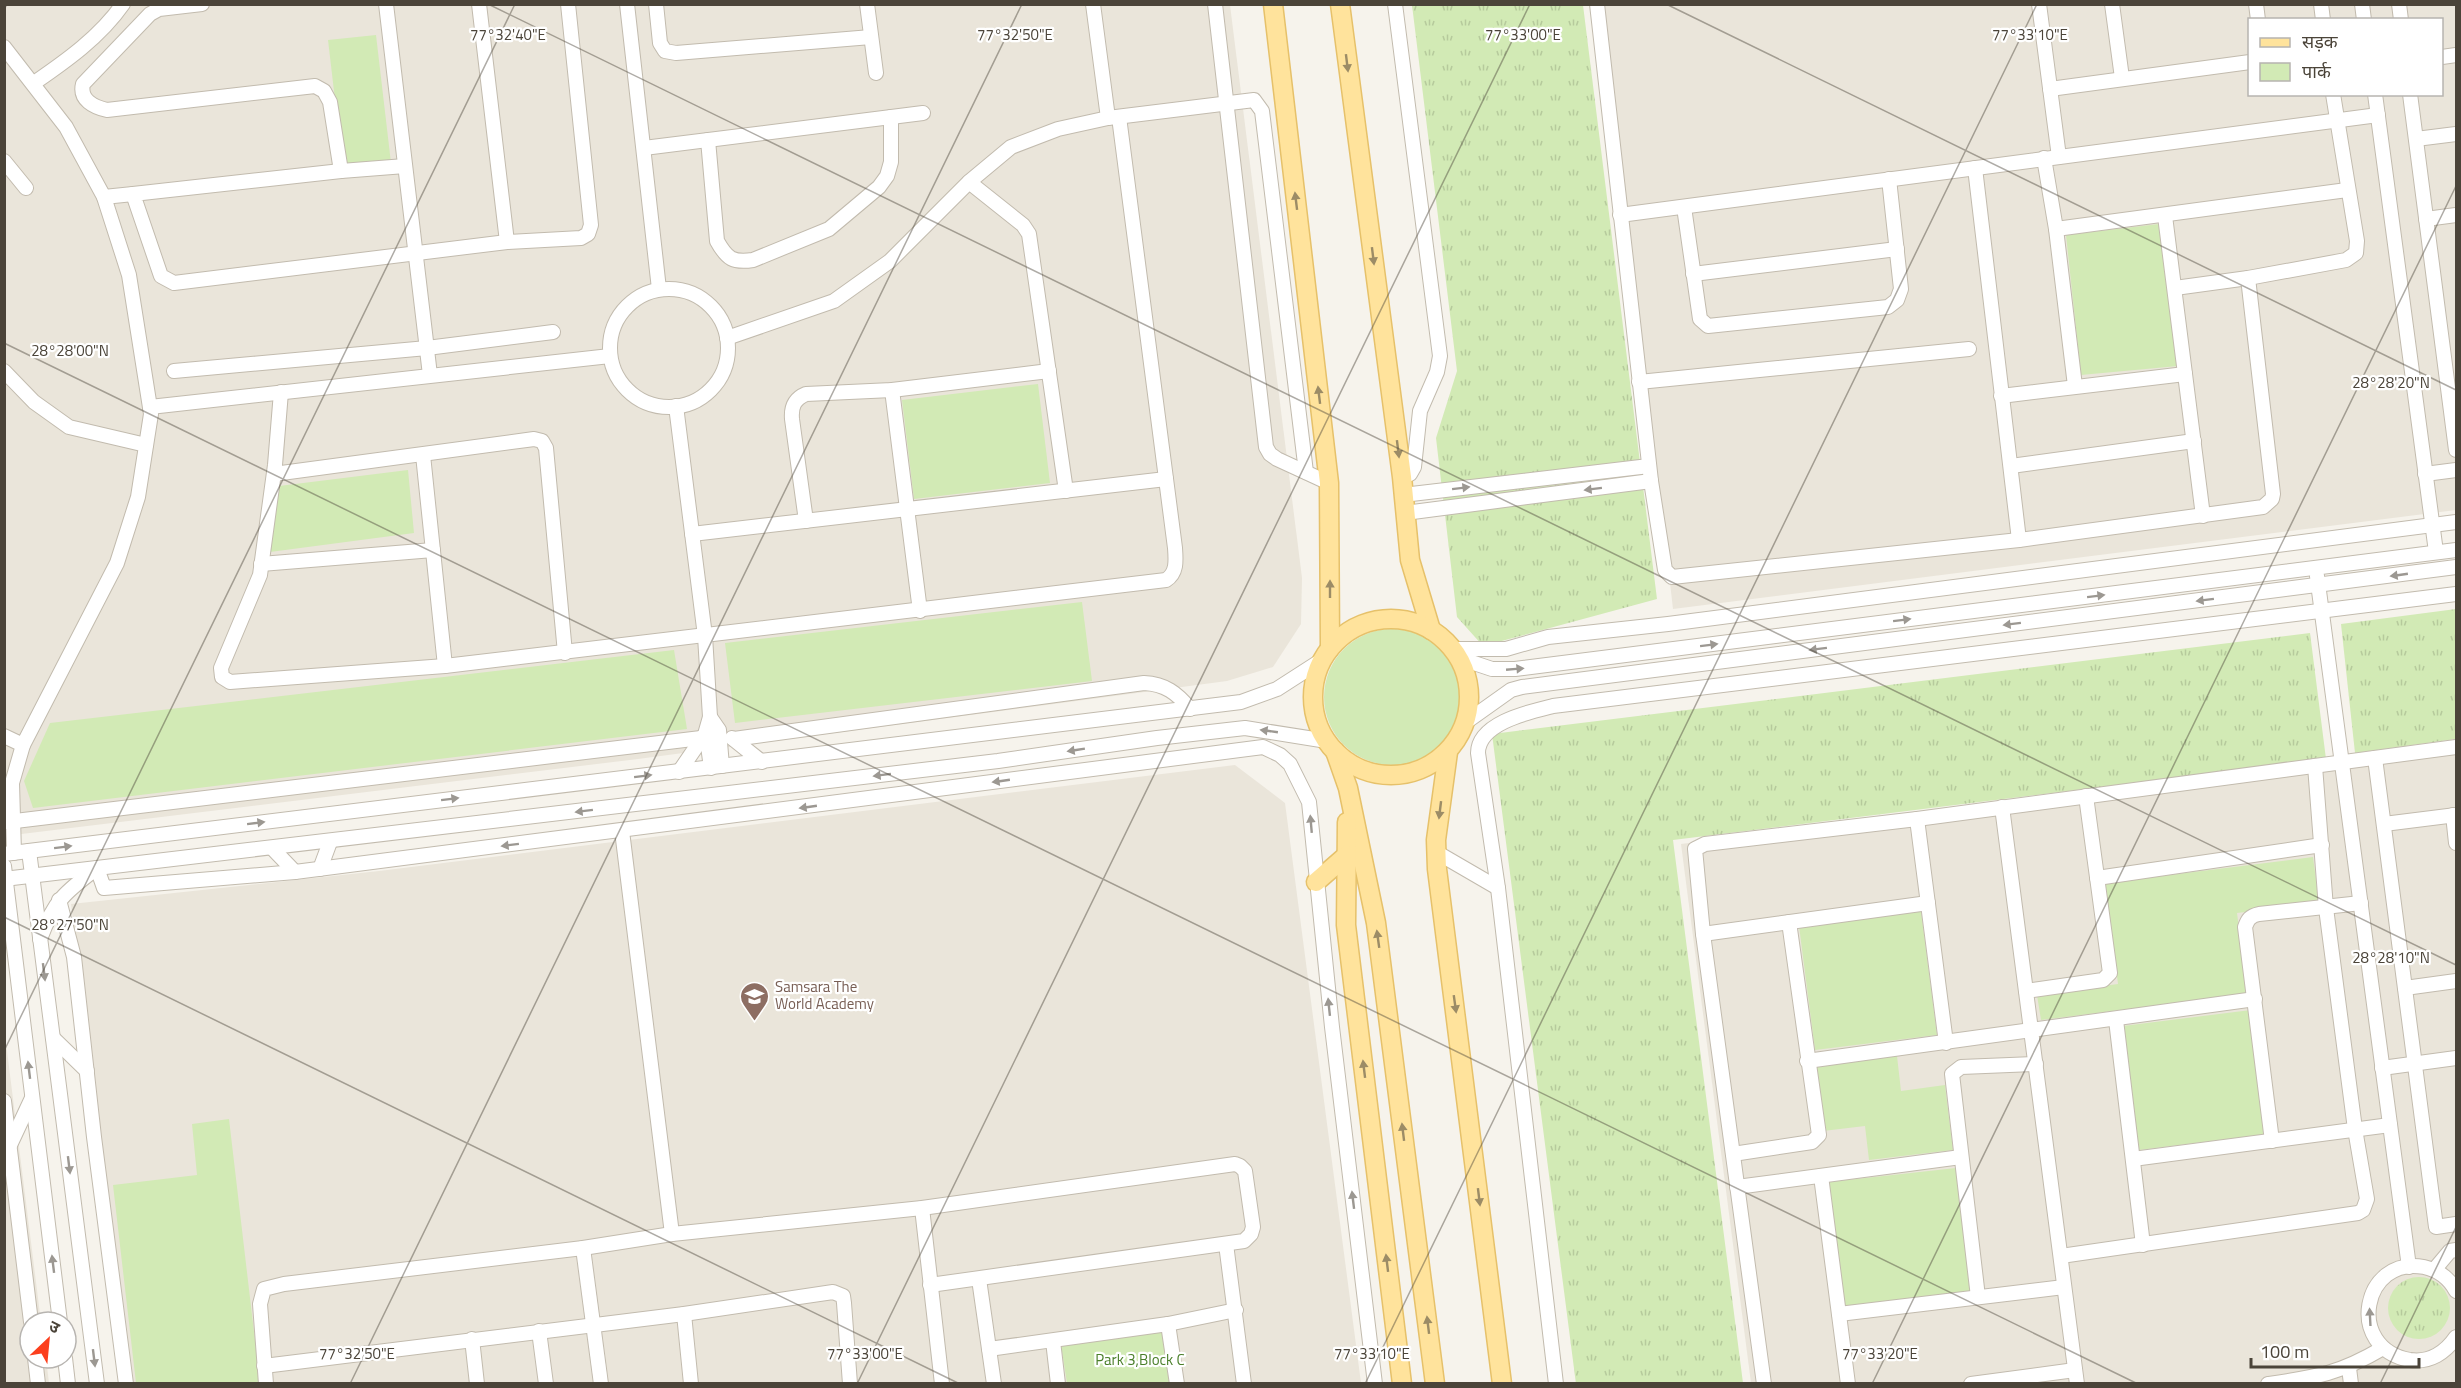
<svg xmlns="http://www.w3.org/2000/svg" width="2461" height="1388" font-family="'Titillium Web','Noto Sans Devanagari',sans-serif">
<defs>
<pattern id="grass-tufts" width="24" height="20" patternUnits="userSpaceOnUse" patternTransform="scale(1.5)"><rect width="24" height="20" fill="#d2eab5"/><path d="M3 7l-1-3M5 7V3M7 7l1-3M15 17l-1-3M17 17v-4M19 17l1-3" fill="none" stroke="#b6ca9c"/></pattern>
</defs>
<rect width="100%" height="100%" fill="#f6f3ec"/>
<g fill="#eae5da" fill-rule="evenodd">
<path d="M 4,5 L 1230,5 L 1302,578 L 1301,624 L 1273,667 L 1227,681 L 638,759 L 5,836 Z"/>
<path d="M 1604,5 L 2456,5 L 2456,510 L 1673,609 ZM 2250,20 L 2442,20 L 2442,94 L 2250,94 Z"/>
<path d="M 2456,742 L 2456,1383 L 1751,1383 L 1681,844 Z"/>
<path d="M 1235,765 L 1285,803 L 1361,1383 L 129,1383 L 71,904 L 379,871 Z"/>
<path d="M 4,1027 L 41,1322 L 30,1322 L 30,1358 L 46,1358 L 49,1383 L 5,1383 Z"/>
</g>
<g fill="url(#grass-tufts)">
<path d="M 1412,5 L 1583,5 L 1657,599 L 1483,646 L 1457,617 L 1436,438 L 1457,371 Z"/>
<path d="M 2456,609 L 2456,739 L 2355,753 L 2341,624 Z"/>
<path d="M 2310,633 L 2326,759 L 1673,840 L 1743,1383 L 1576,1384 L 1492,734 Z"/>
<circle cx="2419" cy="1308" r="31"/>
</g>
<g fill="#d2eab5">
<path d="M 376,35 L 391,163 L 343,168 L 328,40 Z"/>
<path d="M 2159,224 L 2178,366 L 2081,375 L 2066,235 Z"/>
<path d="M 1038,384 L 1050,483 L 914,499 L 902,400 Z"/>
<path d="M 408,470 L 414,533 L 270,552 L 279,486 Z"/>
<path d="M 1082,602 L 1092,681 L 735,723 L 725,643 Z"/>
<circle cx="1392" cy="697" r="68"/>
<path d="M 674,650 L 687,729 L 33,808 L 24,781 L 50,723 Z"/>
<path d="M 2313,857 L 2319,903 L 2237,913 L 2248,994 L 2041,1020 L 2037,995 L 2118,984 L 2105,883 Z"/>
<path d="M 1921,911 L 1937,1035 L 1815,1050 L 1799,926 Z"/>
<path d="M 2251,1010 L 2267,1134 L 2139,1150 L 2123,1026 Z"/>
<path d="M 1897,1056 L 1901,1091 L 1945,1085 L 1953,1150 L 1869,1160 L 1865,1126 L 1823,1131 L 1815,1066 Z"/>
<path d="M 229,1119 L 260,1383 L 136,1383 L 113,1185 L 197,1175 L 192,1124 Z"/>
<path d="M 1956,1168 L 1971,1294 L 1844,1308 L 1829,1182 Z"/>
<path d="M 1162,1332 L 1169,1383 L 1067,1383 L 1061,1345 Z"/>
</g>
<g fill="none" stroke-linecap="round" stroke-linejoin="round">
<defs>
<g id="minor">
<path d="M 202,4 L 159,9 L 150,14 L 83,84 C 79,100 94,107 107,110 L 315,86 L 324,91 L 330,102 L 341,171"/>
<path d="M 386,4 L 430,375"/>
<path d="M 479,4 L 507,242"/>
<path d="M 627,4 L 659,289"/>
<path d="M 656,4 L 660,43 L 665,51 L 676,53 L 871,37"/>
<path d="M 867,4 L 876,73"/>
<path d="M 1093,4 L 1108,118"/>
<path d="M 1215,4 L 1266,447 L 1270,454 L 1277,459 L 1329,483"/>
<path d="M 1395,4 L 1440,356 L 1437,372 L 1420,411 L 1414,467 L 1410,474 L 1402,477"/>
<path d="M 1597,4 L 1651,481 L 1665,570 L 1672,577 L 2019,540 L 2263,507 L 2272,499 L 2273,494 L 2248,278"/>
<path d="M 2039,4 L 2059,157"/>
<path d="M 2112,4 L 2122,78"/>
<path d="M 2256,4 L 2258,20"/>
<path d="M 2321,4 L 2323,20"/>
<path d="M 2362,4 L 2364,20"/>
<path d="M 2399,4 L 2401,20"/>
<path d="M 4,47 L 66,127 L 104,197 L 129,275 L 151,414 L 138,497 L 117,563 L 23,745 L 12,783 L 14,853"/>
<path d="M 2442,57 L 2456,55"/>
<path d="M 34,83 C 66,61 100,37 123,4"/>
<path d="M 2050,89 L 2250,62"/>
<path d="M 2375,94 L 2436,552"/>
<path d="M 2410,94 L 2456,450"/>
<path d="M 2416,139 L 2456,134"/>
<path d="M 708,140 L 717,241 C 727,259 733,263 753,260 L 829,229 L 879,187 L 887,176 L 891,162 L 891,117"/>
<path d="M 644,148 L 923,113"/>
<path d="M 2044,158 L 2056,229 L 2075,386"/>
<path d="M 4,161 L 26,188"/>
<path d="M 405,166 L 341,171 L 133,194 L 161,276 L 174,283 L 507,242 L 581,238 L 588,234 L 591,225 L 568,4"/>
<path d="M 1975,168 L 2019,540"/>
<path d="M 969,182 L 1023,225 L 1029,234 L 1066,491"/>
<path d="M 104,197 L 133,194"/>
<path d="M 1684,207 L 1700,319 L 1708,326 L 1888,307 L 1897,300 L 1901,289 L 1889,179"/>
<path d="M 1620,215 L 2378,115"/>
<path d="M 2165,216 L 2203,516"/>
<path d="M 2426,219 L 2456,215"/>
<path d="M 2056,229 L 2347,190"/>
<path d="M 1693,274 L 1897,249"/>
<path d="M 2175,288 L 2248,278 L 2346,260 L 2356,253 L 2357,241 L 2333,94"/>
<circle cx="669" cy="348" r="59"/>
<path d="M 727,338 L 834,301 L 890,261 L 969,182 L 1011,147 L 1058,129 L 1108,118 L 1254,100 L 1262,111 L 1306,472"/>
<path d="M 4,371 L 34,402 L 69,427 L 146,445"/>
<path d="M 174,371 L 427,348 L 553,332"/>
<path d="M 1639,382 L 1969,349"/>
<path d="M 892,390 L 920,611"/>
<path d="M 281,392 L 275,465 L 260,575 L 221,668 L 222,677 L 230,682 L 445,666 L 1166,580 C 1177,573 1176,561 1175,548 L 1119,117"/>
<path d="M 2001,396 L 2185,374"/>
<path d="M 676,406 L 705,636 L 710,717"/>
<path d="M 150,407 L 610,356"/>
<path d="M 423,455 L 445,666"/>
<path d="M 2011,466 L 2194,441"/>
<path d="M 274,474 L 534,439 L 542,441 L 546,448 L 565,653"/>
<path d="M 2425,474 L 2456,470"/>
<path d="M 1403,495 L 1649,466"/>
<path d="M 1405,513 L 1651,481"/>
<path d="M 806,521 L 792,419 C 791,407 794,399 806,394 L 892,390 L 1049,371"/>
<path d="M 692,534 L 1166,479"/>
<path d="M 261,564 L 433,550"/>
<path d="M 2317,576 L 2409,1267"/>
<path d="M 1452,649 L 1506,649 L 1548,637 L 1668,624 L 2456,522"/>
<path d="M 1459,658 L 1492,669 L 1515,669 L 2456,550"/>
<path d="M 1466,722 L 1511,690 L 1522,687 L 2456,567"/>
<path d="M 4,736 L 23,745"/>
<path d="M 732,738 L 762,762"/>
<path d="M 734,739 L 1144,683 C 1165,684 1177,693 1190,709"/>
<path d="M 2375,758 L 2436,1227 L 2456,1224"/>
<path d="M 711,768 L 706,731 L 710,717 L 719,730 L 722,766"/>
<path d="M 679,772 L 705,734"/>
<path d="M 2002,807 L 2077,1384"/>
<path d="M 2453,815 L 2456,843"/>
<path d="M 1917,819 L 1946,1043"/>
<path d="M 7,822 L 701,738"/>
<path d="M 2384,824 L 2456,815"/>
<path d="M 622,831 L 672,1234"/>
<path d="M 272,848 L 295,872"/>
<path d="M 29,851 L 97,1384"/>
<path d="M 1436,852 L 1498,888"/>
<path d="M 4,854 L 1241,702 L 1277,689 L 1322,660"/>
<path d="M 4,866 L 60,1322"/>
<path d="M 320,869 L 330,842"/>
<path d="M 2097,878 L 2322,845"/>
<path d="M 4,879 L 998,761 L 1157,738 L 1245,728 L 1327,741"/>
<path d="M 59,900 L 74,957 L 94,1137 L 126,1384"/>
<path d="M 1703,934 L 1928,903"/>
<path d="M 40,939 C 54,901 65,892 97,868 L 104,888 L 295,872 L 1263,747 L 1280,755 L 1290,764 L 1309,802 L 1332,1027 L 1375,1384"/>
<path d="M 2405,988 L 2456,981"/>
<path d="M 2026,991 L 2103,980 L 2110,973 L 2086,796"/>
<path d="M 2116,1020 L 2143,1245"/>
<path d="M 53,1038 L 87,1071"/>
<path d="M 1807,1061 L 2255,999"/>
<path d="M 2382,1068 L 2456,1058"/>
<path d="M 4,1101 L 31,1322"/>
<path d="M 2272,1141 L 2245,927 C 2248,919 2250,916 2259,914 L 2361,903"/>
<path d="M 10,1145 L 32,1098"/>
<path d="M 1733,1154 L 1812,1142 L 1819,1135 L 1789,922"/>
<path d="M 2133,1159 L 2390,1125"/>
<path d="M 1821,1176 L 1848,1384"/>
<path d="M 1737,1187 L 1961,1157"/>
<path d="M 922,1208 L 942,1384"/>
<path d="M 1226,1244 L 1244,1384"/>
<path d="M 583,1248 L 601,1384"/>
<path d="M 2061,1256 L 2358,1213 L 2363,1210 L 2367,1199 L 2355,1129 L 2326,908 L 2315,766"/>
<path d="M 2434,1270 L 2450,1251 L 2456,1250"/>
<path d="M 979,1279 L 994,1384"/>
<path d="M 2456,1291 C 2449,1278 2438,1270 2424,1267 C 2363,1255 2344,1348 2410,1360 C 2430,1363 2446,1352 2456,1337"/>
<path d="M 1978,1297 L 1952,1074 L 1961,1067 L 2036,1064"/>
<path d="M 684,1314 L 691,1384"/>
<path d="M 1839,1314 L 2064,1287"/>
<path d="M 1168,1324 L 1177,1384"/>
<path d="M 539,1331 L 546,1384"/>
<path d="M 472,1339 L 477,1384"/>
<path d="M 1053,1341 L 1058,1384"/>
<path d="M 989,1349 L 1168,1324 L 1236,1310"/>
<path d="M 35,1358 L 38,1384"/>
<path d="M 65,1358 L 68,1384"/>
<path d="M 264,1366 L 684,1314 L 833,1292 L 843,1296 L 844,1303 L 850,1384"/>
<path d="M 2349,1368 L 2351,1384"/>
<path d="M 266,1384 L 260,1304 L 264,1289 L 284,1284 L 583,1248 L 672,1234 L 922,1208 L 1235,1164 L 1240,1166 L 1245,1171 L 1253,1227 L 1251,1234 L 1244,1241 L 930,1285"/>
<path d="M 1556,1384 L 1498,888 L 1478,753 C 1478,723 1529,712 1553,706 L 2456,594"/>
<path d="M 1764,1384 L 1703,934 L 1695,849 L 1705,844 L 1917,819 L 2456,747"/>
<path d="M 1971,1384 L 2075,1370"/>
<path d="M 2268,1384 C 2317,1377 2339,1374 2383,1348"/>
</g>
<g id="major">
<path d="M 1273,4 L 1329,483 L 1330,648"/>
<path d="M 1340,4 L 1402,477 L 1410,560 L 1431,630"/>
<circle cx="1391" cy="697" r="78"/>
<path d="M 1335,751 L 1348,788 L 1376,923 L 1435,1384"/>
<path d="M 1448,752 L 1436,840 L 1437,869 L 1502,1384"/>
<path d="M 1347,822 L 1346,925 L 1402,1384"/>
<path d="M 1316,882 L 1347,855"/>
</g>
</defs>
<use href="#minor" stroke="#c2bbae" stroke-width="16"/>
<use href="#major" stroke="#e6c16a" stroke-width="21"/>
<use href="#minor" stroke="#fff" stroke-width="14"/>
<use href="#major" stroke="#ffe39c" stroke-width="18"/>
</g>
<defs><path id="oneway-solid" d="M-6-.8H1V-3.2L6.5 0L1 3.2V.8H-6Z" transform="scale(1.5)"/></defs>
<g fill="#9c8c66">
<use href="#oneway-solid" transform="translate(1347 63) rotate(83)"/>
<use href="#oneway-solid" transform="translate(1296 201) rotate(-97)"/>
<use href="#oneway-solid" transform="translate(1373 256) rotate(83)"/>
<use href="#oneway-solid" transform="translate(1319 395) rotate(-97)"/>
<use href="#oneway-solid" transform="translate(1398 449) rotate(83)"/>
<use href="#oneway-solid" transform="translate(1330 589) rotate(-90)"/>
<use href="#oneway-solid" transform="translate(1440 810) rotate(97)"/>
<use href="#oneway-solid" transform="translate(1378 939) rotate(-98)"/>
<use href="#oneway-solid" transform="translate(1455 1004) rotate(82)"/>
<use href="#oneway-solid" transform="translate(1364 1069) rotate(-97)"/>
<use href="#oneway-solid" transform="translate(1403 1132) rotate(-97)"/>
<use href="#oneway-solid" transform="translate(1479 1197) rotate(83)"/>
<use href="#oneway-solid" transform="translate(1387 1263) rotate(-97)"/>
<use href="#oneway-solid" transform="translate(1428 1325) rotate(-97)"/>
</g>
<g fill="#9c9892">
<use href="#oneway-solid" transform="translate(1461 488) rotate(-7)"/>
<use href="#oneway-solid" transform="translate(1593 489) rotate(173)"/>
<use href="#oneway-solid" transform="translate(2399 575) rotate(172)"/>
<use href="#oneway-solid" transform="translate(2096 596) rotate(-7)"/>
<use href="#oneway-solid" transform="translate(2205 600) rotate(173)"/>
<use href="#oneway-solid" transform="translate(1902 620) rotate(-7)"/>
<use href="#oneway-solid" transform="translate(2012 624) rotate(173)"/>
<use href="#oneway-solid" transform="translate(1709 645) rotate(-7)"/>
<use href="#oneway-solid" transform="translate(1818 649) rotate(173)"/>
<use href="#oneway-solid" transform="translate(1515 669) rotate(-5)"/>
<use href="#oneway-solid" transform="translate(1269 731) rotate(-172)"/>
<use href="#oneway-solid" transform="translate(1076 750) rotate(171)"/>
<use href="#oneway-solid" transform="translate(882 775) rotate(173)"/>
<use href="#oneway-solid" transform="translate(643 776) rotate(-7)"/>
<use href="#oneway-solid" transform="translate(1001 781) rotate(172)"/>
<use href="#oneway-solid" transform="translate(450 799) rotate(-7)"/>
<use href="#oneway-solid" transform="translate(808 807) rotate(172)"/>
<use href="#oneway-solid" transform="translate(584 811) rotate(173)"/>
<use href="#oneway-solid" transform="translate(256 823) rotate(-7)"/>
<use href="#oneway-solid" transform="translate(1311 824) rotate(-95)"/>
<use href="#oneway-solid" transform="translate(510 845) rotate(173)"/>
<use href="#oneway-solid" transform="translate(63 847) rotate(-7)"/>
<use href="#oneway-solid" transform="translate(44 972) rotate(83)"/>
<use href="#oneway-solid" transform="translate(1329 1007) rotate(-96)"/>
<use href="#oneway-solid" transform="translate(29 1070) rotate(-97)"/>
<use href="#oneway-solid" transform="translate(69 1165) rotate(83)"/>
<use href="#oneway-solid" transform="translate(1353 1200) rotate(-97)"/>
<use href="#oneway-solid" transform="translate(53 1264) rotate(-97)"/>
<use href="#oneway-solid" transform="translate(2370 1317) rotate(-93)"/>
<use href="#oneway-solid" transform="translate(94 1358) rotate(83)"/>
</g>
<path fill="none" stroke="#4b4439" stroke-width="1.5" stroke-opacity="0.45" d="M 488,4 L 2456,965M 1666,4 L 2456,390M 4,10 L 7,4M 4,343 L 2138,1384M 4,917 L 960,1384M 4,1051 L 515,4M 350,1384 L 1022,4M 857,1384 L 1530,4M 1365,1384 L 2037,4M 1872,1384 L 2456,186M 2380,1384 L 2456,1227"/>
<defs>
<symbol id="school-pin" viewBox="-11 -11 22 30"><path d="M0 17L-7.5 6A9.5 9.5 0 1 1 7.5 6Z" fill="#8d6e63" stroke="#fff"/><path d="M0-5L7-2L0 1L-7-2ZM-4 1L0 2.5L4 1V4Q0 6-4 4Z" fill="#fff"/></symbol>
</defs>
<g fill-rule="evenodd">
<use href="#school-pin" x="738" y="980" width="33" height="45"/>
</g>
<g text-anchor="middle" stroke-width="4.5" stroke-linejoin="round" paint-order="stroke">
<g font-size="15" fill="#785e54" stroke="#fff" text-anchor="start">
<text x="775" y="992">Samsara The<tspan x="775" dy="17">World Academy</tspan></text>
</g>
<g font-size="15" fill="#4a7f2a" stroke="#fff">
<text x="1140" y="1365">Park 3,Block C</text>
</g>
</g>
<g font-size="15" text-anchor="middle" fill="#4b4439" stroke="#fff" stroke-width="4.5" stroke-linejoin="round" paint-order="stroke">
<text x="508" y="40">77°32'40"E</text>
<text x="1015" y="40">77°32'50"E</text>
<text x="1523" y="40">77°33'00"E</text>
<text x="2030" y="40">77°33'10"E</text>
<text x="70" y="356">28°28'00"N</text>
<text x="2391" y="388">28°28'20"N</text>
<text x="70" y="930">28°27'50"N</text>
<text x="2391" y="963">28°28'10"N</text>
<text x="357" y="1359">77°32'50"E</text>
<text x="865" y="1359">77°33'00"E</text>
<text x="1372" y="1359">77°33'10"E</text>
<text x="1880" y="1359">77°33'20"E</text>
</g>
<rect width="2461" height="1388" fill="none" stroke="#4b4439" stroke-width="12"/>
<rect x="2248" y="18" width="195" height="78" fill="#ffffff" stroke="#b7b4b0" stroke-width="1.5"/>
<rect x="2260" y="38" width="30" height="9" fill="#ffe39c" stroke="#b7b4b0" stroke-width="1.5"/>
<text x="2302" y="48" font-size="18" fill="#4b4439">सड़क</text>
<rect x="2260" y="63" width="30" height="18" fill="#d2eab5" stroke="#b7b4b0" stroke-width="1.5"/>
<text x="2302" y="78" font-size="18" fill="#4b4439">पार्क</text>
<g transform="translate(48 1340) rotate(26)"><circle r="28" fill="#ffffff" stroke="#b7b4b0" stroke-width="1.5"/>
<path d="M0-4.5L10 22L0 15L-10 22Z" fill="#fc3f1d"/>
<text y="-9" font-size="16" font-weight="bold" text-anchor="middle" fill="#4b4439">उ</text>
</g>
<path d="M2251 1358v9h168v-9" fill="none" stroke="#4b4439" stroke-width="3"/>
<text x="2260" y="1358" font-size="18" fill="#4b4439" stroke="#ffffff" stroke-width="4.5" paint-order="stroke">100 m</text>
</svg>
